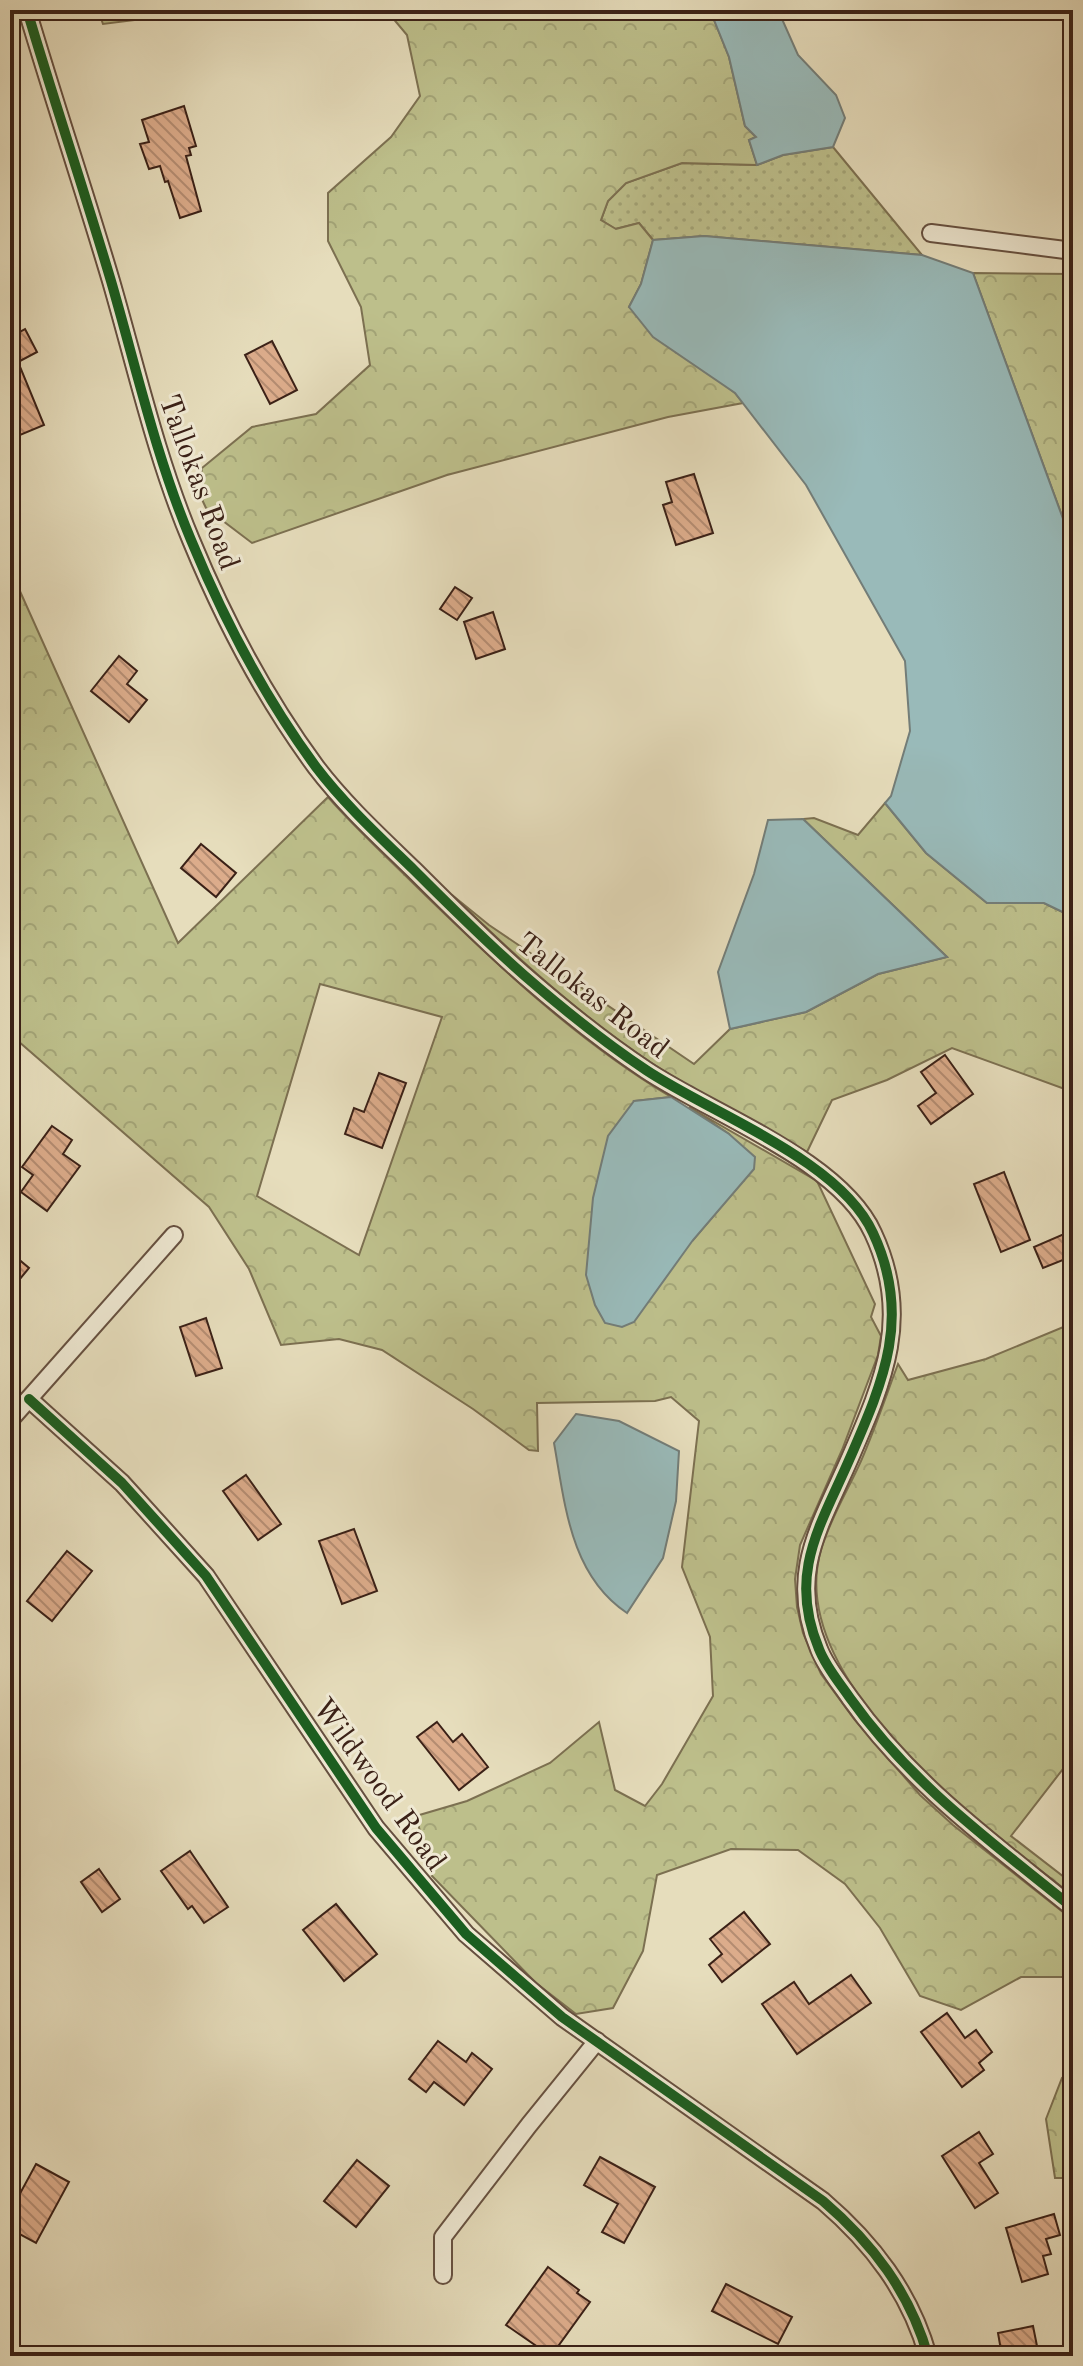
<svg xmlns="http://www.w3.org/2000/svg" width="1083" height="2366" font-family="'Old Standard TT',serif">
<defs>
<pattern id="grass-dots" width="8" height="8" patternUnits="userSpaceOnUse" patternTransform="scale(2)"><rect width="8" height="8" fill="#bdbf8b"/><path d="M2 2h.1M6 6h.1" fill="none" stroke="#a3a477" stroke-width="1.8" stroke-linecap="round"/></pattern>
<pattern id="forest-crowns" width="20" height="18" patternUnits="userSpaceOnUse" patternTransform="scale(2)"><rect width="20" height="18" fill="#bdbf8b"/><path d="M2 6a3 3 0 1 1 6 0M12 15a3 3 0 1 1 6 0" fill="none" stroke="#a3a477"/></pattern>
<pattern id="building-back-hatch" width="6" height="6" patternUnits="userSpaceOnUse" patternTransform="scale(2)"><rect width="6" height="6" fill="#dcac8b"/><path d="M-1 5l2 2M0 0l6 6M5-1l2 2" fill="none" stroke="#b48c71"/></pattern>
</defs>
<rect width="100%" height="100%" fill="#e6ddbc"/>
<filter id="stains"><feTurbulence type="fractalNoise" baseFrequency=".0025" numOctaves="4"/><feColorMatrix values="0 0 0 0 .2 0 0 0 0 .09 0 0 0 0 .02 0 0 0 .5 -.17"/></filter>
<radialGradient id="worn" r=".72"><stop offset=".6" stop-color="#630" stop-opacity="0"/><stop offset="1" stop-color="#630" stop-opacity=".3"/></radialGradient>
<path fill="url(#grass-dots)" stroke="#7c7051" stroke-width="2" d="M 833,147 L 922,255 L 704,236 L 653,240 L 639,223 L 615,229 L 601,220 L 608,201 L 626,183 L 682,163 L 757,165 L 783,155 Z"/>
<g fill="url(#forest-crowns)" stroke="#7c7051" stroke-width="2" fill-rule="evenodd">
<path d="M 98,10 L 215,10 L 103,24 Z"/>
<path d="M 386,10 L 710,10 L 729,57 L 745,126 L 756,137 L 749,140 L 757,165 L 682,163 L 626,183 L 608,201 L 601,220 L 616,229 L 639,223 L 653,240 L 641,284 L 629,307 L 735,393 L 743,403 L 668,417 L 447,475 L 252,543 L 206,508 L 199,493 L 202,468 L 252,427 L 316,414 L 370,365 L 361,307 L 328,241 L 328,193 L 391,137 L 420,96 L 407,35 Z"/>
<path d="M 973,273 L 1073,274 L 1073,546 Z"/>
<path d="M 10,569 L 178,943 L 328,797 C 356,829 388,858 418,888 C 496,964 577,1041 671,1097 L 634,1101 L 693,1240 L 753,1169 L 729,1134 L 689,1107 L 817,1181 L 875,1304 L 871,1317 L 881,1336 L 878,1355 L 842,1450 L 800,1545 L 795,1579 L 797,1607 L 803,1633 L 821,1674 L 854,1719 L 920,1795 L 953,1825 L 1073,1920 L 1073,1990 L 1063,1977 L 1021,1977 L 961,2010 L 920,1996 L 880,1928 L 845,1884 L 798,1850 L 731,1849 L 657,1875 L 643,1951 L 613,2008 L 576,2014 L 536,1983 L 432,1876 L 416,1816 L 467,1801 L 550,1763 L 599,1722 L 615,1790 L 645,1806 L 662,1784 L 713,1696 L 710,1637 L 682,1567 L 699,1421 L 671,1397 L 655,1401 L 537,1403 L 538,1451 L 529,1450 L 473,1409 L 382,1350 L 339,1339 L 281,1345 L 249,1269 L 209,1207 L 10,1034 ZM 320,984 L 442,1017 L 359,1255 L 257,1196 Z"/>
<path d="M 885,803 L 926,853 L 987,903 L 1044,903 L 1073,917 L 1073,1092 L 952,1048 L 887,1080 L 832,1100 L 807,1152 C 756,1123 703,1096 653,1064 C 582,1018 513,954 452,895 L 489,925 L 694,1064 L 730,1029 L 806,1012 L 878,974 L 947,957 L 803,819 L 814,818 L 858,835 Z"/>
<path d="M 1073,1323 L 1073,1756 L 1011,1836 L 1073,1884 L 1073,1896 C 985,1826 783,1681 821,1550 C 830,1519 848,1490 861,1461 C 875,1429 886,1396 898,1364 L 908,1380 L 986,1359 Z"/>
<path d="M 1073,2070 L 1073,2178 L 1055,2178 L 1046,2119 L 1062,2078 Z"/>
</g>
<g fill="#99bab9" stroke="#737d78" stroke-width="2">
<path d="M 710,10 L 778,10 L 798,55 L 836,95 L 845,118 L 833,147 L 783,155 L 757,165 L 749,140 L 756,137 L 745,126 L 729,57 Z"/>
<path d="M 704,236 L 922,255 L 973,273 L 1073,546 L 1073,917 L 1044,903 L 987,903 L 926,853 L 885,803 L 891,796 L 910,731 L 905,661 L 806,485 L 735,393 L 653,337 L 629,307 L 641,284 L 653,240 Z"/>
<path d="M 803,819 L 947,957 L 878,974 L 806,1012 L 730,1029 L 718,972 L 754,874 L 768,820 Z"/>
<path d="M 671,1097 L 729,1134 L 755,1157 L 754,1169 L 693,1240 L 634,1322 L 622,1327 L 605,1323 L 595,1305 L 586,1275 L 593,1198 L 608,1136 L 634,1101 Z"/>
<path d="M 576,1414 L 619,1421 L 679,1451 L 676,1501 L 663,1558 L 627,1613 C 570,1575 565,1504 554,1443 Z"/>
</g>
<g fill="url(#building-back-hatch)" stroke="#3b2117" stroke-width="2">
<path d="M 184,106 L 196,146 L 189,148 L 191,155 L 186,156 L 201,211 L 180,218 L 168,181 L 165,182 L 160,166 L 149,169 L 140,144 L 149,142 L 142,120 Z"/>
<path d="M 25,329 L 37,352 L 18,362 L 44,425 L 20,435 L 10,410 L 10,337 Z"/>
<path d="M 272,341 L 297,390 L 270,404 L 245,355 Z"/>
<path d="M 694,474 L 713,533 L 676,545 L 663,505 L 672,502 L 666,482 Z"/>
<path d="M 455,587 L 472,598 L 457,620 L 440,609 Z"/>
<path d="M 493,612 L 505,649 L 476,659 L 464,622 Z"/>
<path d="M 119,656 L 137,671 L 127,684 L 147,700 L 129,722 L 91,691 Z"/>
<path d="M 201,844 L 236,873 L 216,897 L 181,868 Z"/>
<path d="M 945,1055 L 973,1094 L 931,1124 L 918,1106 L 936,1093 L 921,1072 Z"/>
<path d="M 379,1073 L 406,1083 L 382,1148 L 345,1134 L 354,1108 L 364,1112 Z"/>
<path d="M 52,1126 L 72,1140 L 63,1154 L 80,1166 L 47,1211 L 21,1192 L 33,1175 L 22,1167 Z"/>
<path d="M 1004,1172 L 1030,1240 L 1001,1252 L 974,1184 Z"/>
<path d="M 1064,1234 L 1073,1256 L 1043,1268 L 1034,1247 Z"/>
<path d="M 10,1252 L 29,1268 L 10,1291 Z"/>
<path d="M 206,1318 L 222,1368 L 196,1376 L 180,1327 Z"/>
<path d="M 246,1475 L 281,1524 L 258,1540 L 223,1491 Z"/>
<path d="M 354,1529 L 377,1591 L 342,1604 L 319,1541 Z"/>
<path d="M 67,1551 L 92,1571 L 52,1621 L 27,1601 Z"/>
<path d="M 437,1722 L 453,1742 L 462,1734 L 488,1767 L 459,1790 L 417,1737 Z"/>
<path d="M 190,1851 L 228,1907 L 204,1923 L 192,1906 L 188,1909 L 161,1871 Z"/>
<path d="M 99,1869 L 120,1899 L 102,1912 L 81,1882 Z"/>
<path d="M 336,1904 L 377,1954 L 344,1981 L 303,1930 Z"/>
<path d="M 744,1912 L 770,1944 L 722,1982 L 709,1965 L 722,1954 L 710,1939 Z"/>
<path d="M 851,1975 L 871,2003 L 797,2054 L 762,2004 L 794,1982 L 809,2004 Z"/>
<path d="M 947,2013 L 965,2038 L 976,2030 L 992,2052 L 979,2063 L 984,2070 L 962,2087 L 921,2032 Z"/>
<path d="M 438,2041 L 466,2062 L 472,2053 L 492,2069 L 464,2105 L 434,2082 L 426,2092 L 409,2079 Z"/>
<path d="M 979,2132 L 993,2154 L 979,2163 L 998,2193 L 975,2208 L 942,2156 Z"/>
<path d="M 600,2157 L 655,2187 L 624,2243 L 602,2232 L 618,2204 L 584,2185 Z"/>
<path d="M 357,2160 L 389,2186 L 356,2227 L 324,2201 Z"/>
<path d="M 36,2164 L 69,2182 L 36,2243 L 10,2229 L 10,2212 Z"/>
<path d="M 1054,2214 L 1060,2235 L 1046,2239 L 1051,2254 L 1043,2256 L 1048,2274 L 1022,2282 L 1006,2228 Z"/>
<path d="M 548,2267 L 579,2290 L 577,2293 L 590,2302 L 551,2356 L 506,2325 Z"/>
<path d="M 726,2284 L 792,2317 L 778,2344 L 712,2311 Z"/>
<path d="M 1033,2326 L 1039,2356 L 1002,2356 L 998,2333 Z"/>
</g>
<g fill="none" stroke-linecap="round" stroke-linejoin="round">
<defs>
<g id="street">
<path d="M 27,10 C 54,101 84,190 111,281 C 136,367 156,457 191,540 C 224,620 265,698 316,767 C 345,805 380,837 414,870 C 450,906 486,942 525,976 C 563,1009 604,1042 646,1070 C 712,1114 840,1160 873,1233 C 912,1316 884,1380 850,1458 C 821,1525 787,1573 819,1649 C 826,1667 839,1682 850,1698 C 912,1785 992,1842 1073,1908"/>
<path d="M 931,233 L 1073,251"/>
<path d="M 29,1399 L 122,1483 L 206,1576 L 376,1828 L 466,1934 L 562,2017 L 823,2201 C 872,2243 910,2292 928,2356"/>
<path d="M 10,1420 L 174,1235"/>
<path d="M 443,2275 L 443,2237 L 529,2125 L 597,2041"/>
</g>
</defs>
<use href="#street" stroke="#665040" stroke-width="20"/>
<use href="#street" stroke="#efe9d3" stroke-width="16"/>
<defs>
<g id="cycleway">
<path d="M 27,10 C 54,101 84,190 111,281 C 136,367 156,457 191,540 C 224,620 265,698 316,767 C 345,805 380,837 414,870 C 450,906 486,942 525,976 C 563,1009 604,1042 646,1070 C 712,1114 840,1160 873,1233 C 912,1316 884,1380 850,1458 C 821,1525 787,1573 819,1649 C 826,1667 839,1682 850,1698 C 912,1785 992,1842 1073,1908"/>
<path d="M 29,1399 L 122,1483 L 206,1576 L 376,1828 L 466,1934 L 562,2017 L 823,2201 C 872,2243 910,2292 928,2356"/>
</g>
</defs>
<use href="#cycleway" stroke="#efe9d3" stroke-width="15"/>
<use href="#cycleway" stroke="#1b5e20" stroke-width="10"/>
</g>
<g text-anchor="middle" stroke-width="6" stroke-linejoin="round" paint-order="stroke">
<g font-size="30" fill="#3b2117" stroke="#efe9d3">
<text transform="translate(200 482) rotate(70)" y="10">Tallokas Road</text>
<text transform="translate(593 995) rotate(38)" y="10">Tallokas Road</text>
<text transform="translate(380 1784) rotate(54)" y="10">Wildwood Road</text>
</g>
</g>
<rect width="1083" height="2366" fill="none" stroke="#e6ddbc" stroke-width="40"/>
<rect x="12" y="12" width="1059" height="2342" fill="none" stroke="#3b2117" stroke-width="4"/>
<rect x="20" y="20" width="1043" height="2326" fill="none" stroke="#3b2117" stroke-width="2"/>
<rect width="100%" height="100%" filter="url(#stains)"/>
<rect width="100%" height="100%" fill="url(#worn)"/>
</svg>
